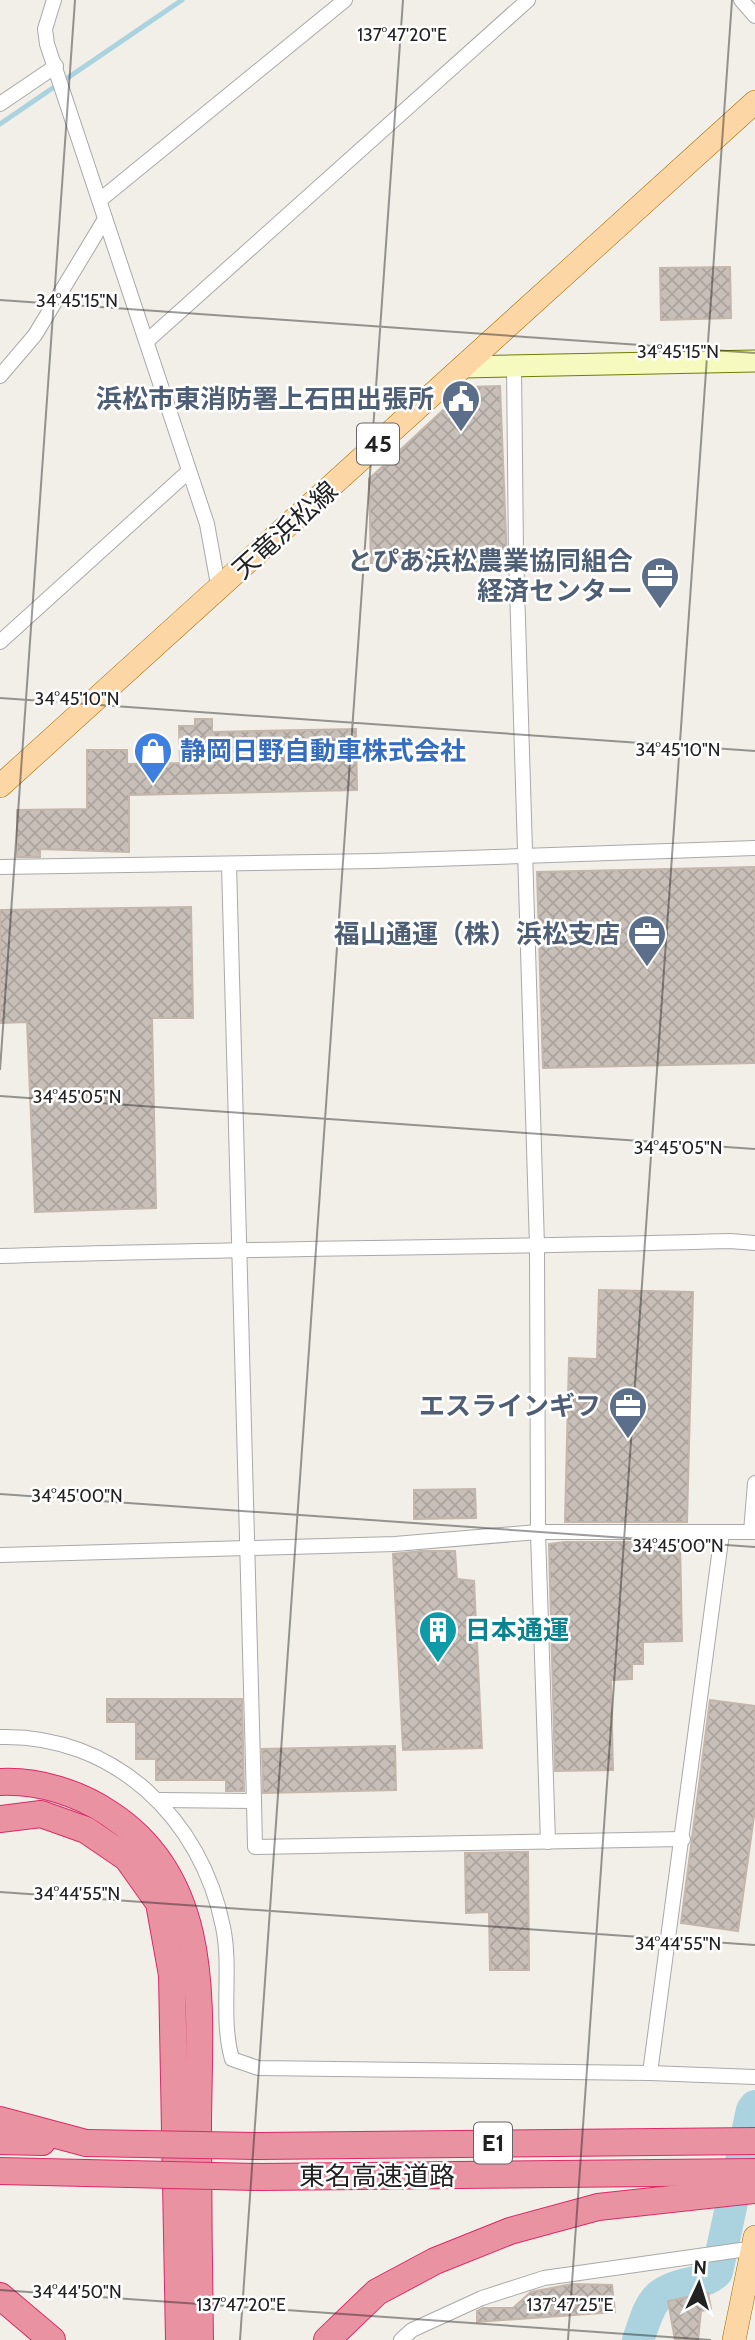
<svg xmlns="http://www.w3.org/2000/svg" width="755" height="2340" font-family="Cabin,'Noto Sans JP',sans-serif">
<defs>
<pattern id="building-cross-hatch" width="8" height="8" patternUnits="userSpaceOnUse" patternTransform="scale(1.75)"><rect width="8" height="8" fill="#c7bfb8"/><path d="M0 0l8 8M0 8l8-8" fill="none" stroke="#aba49e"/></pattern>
</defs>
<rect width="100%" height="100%" fill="#f2efe9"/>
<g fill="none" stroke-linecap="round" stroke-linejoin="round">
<path stroke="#aad3df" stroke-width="5" d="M 0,124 L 182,0"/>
<path stroke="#aad3df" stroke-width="32" d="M 638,2340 C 651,2304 651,2291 691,2283 C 702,2280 709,2280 717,2272 L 752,2110 L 755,2106"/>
</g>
<g fill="url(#building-cross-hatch)" stroke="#c4b6ab" stroke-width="2">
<path d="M 730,267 L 731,318 L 661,320 L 660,268 Z"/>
<path d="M 500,386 L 507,561 L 371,563 L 369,479 L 468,387 Z"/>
<path d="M 195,719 L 212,719 L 212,732 L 356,729 L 357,790 L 129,795 L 129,852 L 40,849 L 40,857 L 17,857 L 17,810 L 87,809 L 87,750 L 127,750 L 127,764 L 180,763 L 179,726 L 195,726 Z"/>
<path d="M 755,867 L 755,1063 L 543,1068 L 537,872 Z"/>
<path d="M 191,907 L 193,1018 L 152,1018 L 156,1208 L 35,1212 L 27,1022 L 0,1023 L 0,910 Z"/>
<path d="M 599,1290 L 693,1292 L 687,1522 L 565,1522 L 569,1358 L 597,1359 Z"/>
<path d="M 475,1489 L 476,1518 L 414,1519 L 414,1490 Z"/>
<path d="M 564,1542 L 680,1542 L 682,1641 L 643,1642 L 643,1664 L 632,1664 L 632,1679 L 611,1680 L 613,1770 L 555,1771 L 549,1544 Z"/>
<path d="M 422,1551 L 455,1551 L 457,1579 L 474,1581 L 482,1748 L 403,1750 L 393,1554 Z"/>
<path d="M 107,1699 L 242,1699 L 244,1791 L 226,1791 L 226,1780 L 156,1780 L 156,1759 L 136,1759 L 136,1722 L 107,1722 Z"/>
<path d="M 710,1700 L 755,1706 L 755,1809 L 738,1931 L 681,1923 Z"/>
<path d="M 395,1746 L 396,1790 L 263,1793 L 262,1749 Z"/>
<path d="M 528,1852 L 529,1970 L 490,1970 L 489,1912 L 466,1913 L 465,1853 Z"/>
<path d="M 572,2284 L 612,2285 L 615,2312 L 477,2322 L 477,2311 L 483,2308 L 513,2308 L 531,2292 Z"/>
<path d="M 708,2293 L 711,2309 L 701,2311 L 698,2340 L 675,2340 L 668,2301 Z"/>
</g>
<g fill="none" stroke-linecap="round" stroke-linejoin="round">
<defs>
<g id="street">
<path d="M 54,0 L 45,29 L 47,44 L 207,524 L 219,590"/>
<path d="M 741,0 L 755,16"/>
<path d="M 0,104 L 56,66"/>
<path d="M 100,200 L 345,0"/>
<path d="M 147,341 L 528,0"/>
<path d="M 514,367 L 516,554 L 537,1246 L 538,1532 L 548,1842"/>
<path d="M 0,376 L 35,335 L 105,219"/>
<path d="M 0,642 L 189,471"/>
<path d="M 0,867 L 375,861 L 755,848"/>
<path d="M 0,1256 C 243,1248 487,1248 730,1241 L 755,1243"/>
<path d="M 755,1483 L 751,1532 L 755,1532"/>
<path d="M 0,1555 L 395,1544 L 538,1532 L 751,1532"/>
<path d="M 0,1737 C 114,1734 202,1819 223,1927 C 232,1970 220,2017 232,2059 L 258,2068 L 650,2073 L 755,2077"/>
<path d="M 160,1800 L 254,1801 L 229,864"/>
<path d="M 254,1801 L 255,1847 L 683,1839"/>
<path d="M 650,2073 L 722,1533"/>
<path d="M 401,2340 L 412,2330 L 482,2298 L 544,2278 L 755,2248"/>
</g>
<path id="secondary" d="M 462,367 L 755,361"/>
<g id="primary">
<path d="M 0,786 L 755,102"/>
<path d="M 734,2340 L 755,2237"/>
</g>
<g id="highway">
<path d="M 0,1782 C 38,1780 79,1793 110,1814 C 217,1884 198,2017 198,2128 C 198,2199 199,2269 200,2340"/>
<path d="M 0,1819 L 41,1814 L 86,1830 L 127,1858 L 159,1903 L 172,1975 L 179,2340"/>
<path d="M 0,2120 L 86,2143"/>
<path d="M 0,2141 L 42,2142"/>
<path d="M 258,2146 L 755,2141"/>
<path d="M 0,2171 L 86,2173"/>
<path d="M 260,2177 L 755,2172"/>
<path d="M 0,2296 L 52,2340"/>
<path d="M 327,2340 L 377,2292 L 435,2261 L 510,2231 L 598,2207 L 755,2190"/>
</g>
</defs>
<use href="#street" stroke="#a9a9a9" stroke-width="16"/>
<use href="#secondary" stroke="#707d05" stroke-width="23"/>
<use href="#primary" stroke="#a06b00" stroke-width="24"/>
<use href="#highway" stroke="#dc2a67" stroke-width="28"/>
<use href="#street" stroke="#fff" stroke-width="14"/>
<use href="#secondary" stroke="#f7fabf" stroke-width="21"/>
<use href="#primary" stroke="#fcd6a4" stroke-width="23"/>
<use href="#highway" stroke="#e892a2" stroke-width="26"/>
<defs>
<g id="highway-bridge">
<path d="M 86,2143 L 258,2146"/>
<path d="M 86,2173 L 260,2177"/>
</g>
</defs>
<use href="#highway-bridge" stroke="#dc2a67" stroke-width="28" stroke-linecap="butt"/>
<use href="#highway-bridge" stroke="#e892a2" stroke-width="26"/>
</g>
<path fill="none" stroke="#222" stroke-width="2" stroke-opacity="0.45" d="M 0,300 L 755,353M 0,698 L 755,751M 0,1070 L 75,0M 0,1096 L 755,1149M 0,1494 L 755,1547M 0,1892 L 755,1945M 0,2290 L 711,2340M 240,2340 L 403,0M 568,2340 L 732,0"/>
<defs>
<symbol id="civic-pin" viewBox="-11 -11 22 30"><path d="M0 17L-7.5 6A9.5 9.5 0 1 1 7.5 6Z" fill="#5c6f8a" stroke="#fff"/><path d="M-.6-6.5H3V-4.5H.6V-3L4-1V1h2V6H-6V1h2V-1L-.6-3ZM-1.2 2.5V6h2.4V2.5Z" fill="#fff"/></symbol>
<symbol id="office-pin" viewBox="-11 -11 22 30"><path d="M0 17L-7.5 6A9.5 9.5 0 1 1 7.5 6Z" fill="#5c6f8a" stroke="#fff"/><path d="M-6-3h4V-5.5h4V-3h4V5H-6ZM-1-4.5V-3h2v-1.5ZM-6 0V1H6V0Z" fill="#fff"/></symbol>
<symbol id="shop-pin" viewBox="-11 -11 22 30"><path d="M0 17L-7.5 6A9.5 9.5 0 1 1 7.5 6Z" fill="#3f7fe0" stroke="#fff"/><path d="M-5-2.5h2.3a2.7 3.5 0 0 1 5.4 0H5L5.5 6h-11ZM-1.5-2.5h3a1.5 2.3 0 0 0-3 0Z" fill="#fff"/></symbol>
<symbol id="building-pin" viewBox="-11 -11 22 30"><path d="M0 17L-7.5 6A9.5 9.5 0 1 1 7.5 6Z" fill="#0f9aa8" stroke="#fff"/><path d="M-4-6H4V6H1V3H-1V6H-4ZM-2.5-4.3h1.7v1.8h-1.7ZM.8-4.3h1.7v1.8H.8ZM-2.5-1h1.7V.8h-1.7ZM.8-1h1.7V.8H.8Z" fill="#fff"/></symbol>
</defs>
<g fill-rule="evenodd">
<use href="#civic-pin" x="439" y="377" width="44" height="60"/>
<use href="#office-pin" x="638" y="554" width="44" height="60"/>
<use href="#shop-pin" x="131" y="729" width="44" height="60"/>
<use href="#office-pin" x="625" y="912" width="44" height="60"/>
<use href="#office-pin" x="606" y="1384" width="44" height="60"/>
<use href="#building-pin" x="416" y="1608" width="44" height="60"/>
</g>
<g text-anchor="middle" stroke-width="5" stroke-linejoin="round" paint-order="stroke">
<g fill="#fff" stroke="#646464" stroke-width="2">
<rect x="357" y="423.5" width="42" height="41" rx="5"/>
<rect x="474" y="2122.5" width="38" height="41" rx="5"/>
</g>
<g font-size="24" font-weight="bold" fill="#222">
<text x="378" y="452">45</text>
<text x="493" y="2151">E1</text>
</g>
<g font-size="26" font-weight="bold" fill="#4e5e75" stroke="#fff" text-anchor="end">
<text x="434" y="408">浜松市東消防署上石田出張所</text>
<text x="633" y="570">とぴあ浜松農業協同組合<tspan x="633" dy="30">経済センター</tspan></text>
<text x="620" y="943">福山通運（株）浜松支店</text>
<text x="601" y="1415">エスラインギフ</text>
</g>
<g font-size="26" fill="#222" stroke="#fff">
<text transform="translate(285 530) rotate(-42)" y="9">天竜浜松線</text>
<text x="377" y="2185">東名高速道路</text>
</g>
<g font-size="26" font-weight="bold" fill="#366cbe" stroke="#fff" text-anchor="start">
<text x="180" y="760">静岡日野自動車株式会社</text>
</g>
<g font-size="26" font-weight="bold" fill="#0d838f" stroke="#fff" text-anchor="start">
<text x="465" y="1639">日本通運</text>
</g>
</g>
<g font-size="18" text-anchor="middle" fill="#222" stroke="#fff" stroke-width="5" stroke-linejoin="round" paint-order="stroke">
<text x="402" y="41">137°47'20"E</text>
<text x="77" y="307">34°45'15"N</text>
<text x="678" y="358">34°45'15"N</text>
<text x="77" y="705">34°45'10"N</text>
<text x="678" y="756">34°45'10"N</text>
<text x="77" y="1103">34°45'05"N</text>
<text x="678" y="1154">34°45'05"N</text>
<text x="77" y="1502">34°45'00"N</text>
<text x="678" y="1552">34°45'00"N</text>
<text x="77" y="1900">34°44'55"N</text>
<text x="678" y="1950">34°44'55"N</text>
<text x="77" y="2298">34°44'50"N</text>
<text x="241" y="2311">137°47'20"E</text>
<text x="570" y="2311">137°47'25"E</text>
</g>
<g transform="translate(699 2284) rotate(4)" stroke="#ffffff" stroke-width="5" paint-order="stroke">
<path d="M0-5L12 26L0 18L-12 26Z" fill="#222222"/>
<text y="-10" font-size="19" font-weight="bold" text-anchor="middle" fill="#222222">N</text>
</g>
</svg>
